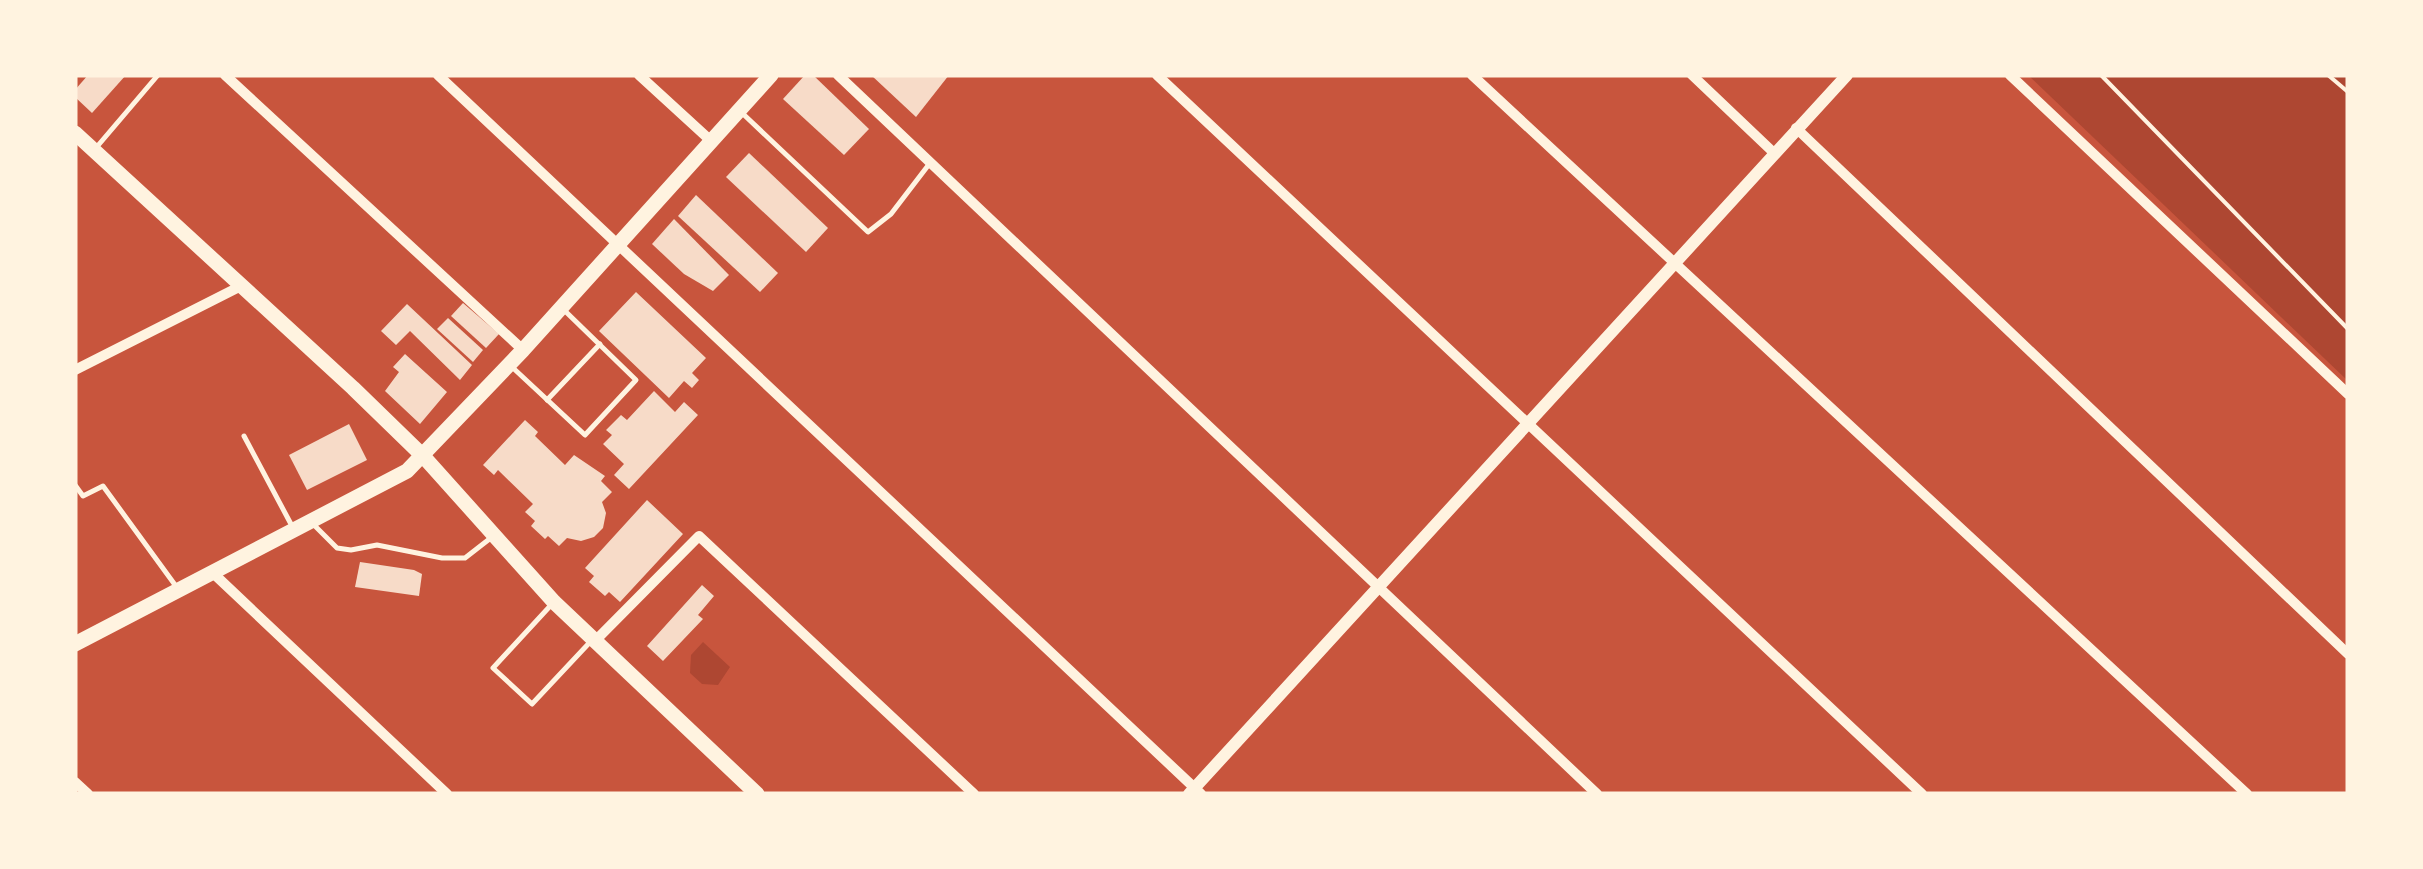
<svg xmlns="http://www.w3.org/2000/svg" width="2423" height="869" font-family="'Fira Sans',sans-serif">
<rect width="100%" height="100%" fill="#c8553d"/>
<g fill="#ae4732">
<path d="M 2028,75 L 2348,75 L 2348,381 Z"/>
<path d="M 703,642 L 730,667 L 718,685 L 702,684 L 690,673 L 691,655 Z"/>
</g>
<g fill="#f7dbc8">
<path d="M 88,75 L 126,75 L 92,113 L 75,97 L 75,90 Z"/>
<path d="M 805,75 L 813,75 L 869,129 L 844,155 L 783,99 Z"/>
<path d="M 871,75 L 949,75 L 916,117 Z"/>
<path d="M 749,153 L 828,228 L 806,252 L 726,177 Z"/>
<path d="M 696,195 L 778,273 L 760,292 L 678,216 Z"/>
<path d="M 674,219 L 729,275 L 713,291 L 684,274 L 652,244 Z"/>
<path d="M 636,292 L 706,358 L 692,373 L 699,380 L 692,388 L 684,381 L 669,398 L 599,331 Z"/>
<path d="M 463,303 L 499,334 L 486,348 L 451,316 Z"/>
<path d="M 407,304 L 472,365 L 460,380 L 410,331 L 396,345 L 381,331 Z"/>
<path d="M 448,318 L 483,350 L 473,362 L 437,329 Z"/>
<path d="M 405,354 L 447,392 L 420,424 L 385,391 L 399,372 L 393,367 Z"/>
<path d="M 654,391 L 675,412 L 684,402 L 698,415 L 629,489 L 614,475 L 624,464 L 603,444 L 612,435 L 606,430 L 621,415 L 627,420 Z"/>
<path d="M 525,420 L 538,432 L 535,436 L 565,465 L 574,455 L 605,476 L 601,481 L 612,492 L 602,502 L 606,513 L 603,528 L 594,537 L 581,541 L 567,538 L 559,546 L 548,536 L 545,539 L 531,526 L 535,521 L 525,512 L 533,504 L 498,470 L 494,475 L 483,465 Z"/>
<path d="M 349,424 L 367,460 L 307,490 L 289,455 Z"/>
<path d="M 647,500 L 683,534 L 620,602 L 609,592 L 605,596 L 589,582 L 594,576 L 585,568 Z"/>
<path d="M 360,562 L 414,570 L 422,574 L 419,596 L 355,587 Z"/>
<path d="M 702,585 L 714,596 L 698,615 L 703,619 L 663,661 L 647,646 Z"/>
</g>
<g fill="none" stroke-linecap="round" stroke-linejoin="round">
<g stroke="#fff3e0" stroke-width="4">
<path d="M 2101,75 L 2348,329"/>
<path d="M 2328,75 L 2348,92"/>
</g>
<g stroke="#fff3e0" stroke-width="5">
<path d="M 741,112 L 868,232 L 891,214 L 930,163"/>
<path d="M 95,149 L 158,75"/>
<path d="M 512,367 L 585,435 L 636,380 L 564,310"/>
<path d="M 547,400 L 600,344"/>
<path d="M 244,436 L 292,526"/>
<path d="M 75,485 L 83,496 L 103,486 L 178,589"/>
<path d="M 313,524 L 337,548 L 351,550 L 377,545 L 442,558 L 465,558 L 492,537"/>
<path d="M 552,604 L 493,668 L 532,704 L 592,640"/>
</g>
<g stroke="#fff3e0" stroke-width="10">
<path d="M 225,75 L 523,350"/>
<path d="M 438,75 L 1201,794"/>
<path d="M 639,75 L 710,140"/>
<path d="M 838,75 L 1597,794"/>
<path d="M 1157,75 L 1922,794"/>
<path d="M 1472,75 L 2247,794"/>
<path d="M 1692,75 L 1773,152"/>
<path d="M 2010,75 L 2348,394"/>
<path d="M 1796,128 L 2348,654"/>
<path d="M 75,370 L 241,286"/>
<path d="M 214,574 L 447,794"/>
<path d="M 594,642 L 699,536 L 974,794"/>
<path d="M 75,782 L 88,794"/>
</g>
<path stroke="#fff3e0" stroke-width="12" d="M 1189,794 L 1847,75"/>
<g stroke="#fff3e0" stroke-width="15">
<path d="M 75,133 L 353,388 L 424,457 L 554,602 L 757,794"/>
<path d="M 75,644 L 407,471 L 523,350 L 771,75"/>
</g>
</g>
<rect width="2423" height="869" fill="none" stroke="#fff3e0" stroke-width="155"/>
</svg>
